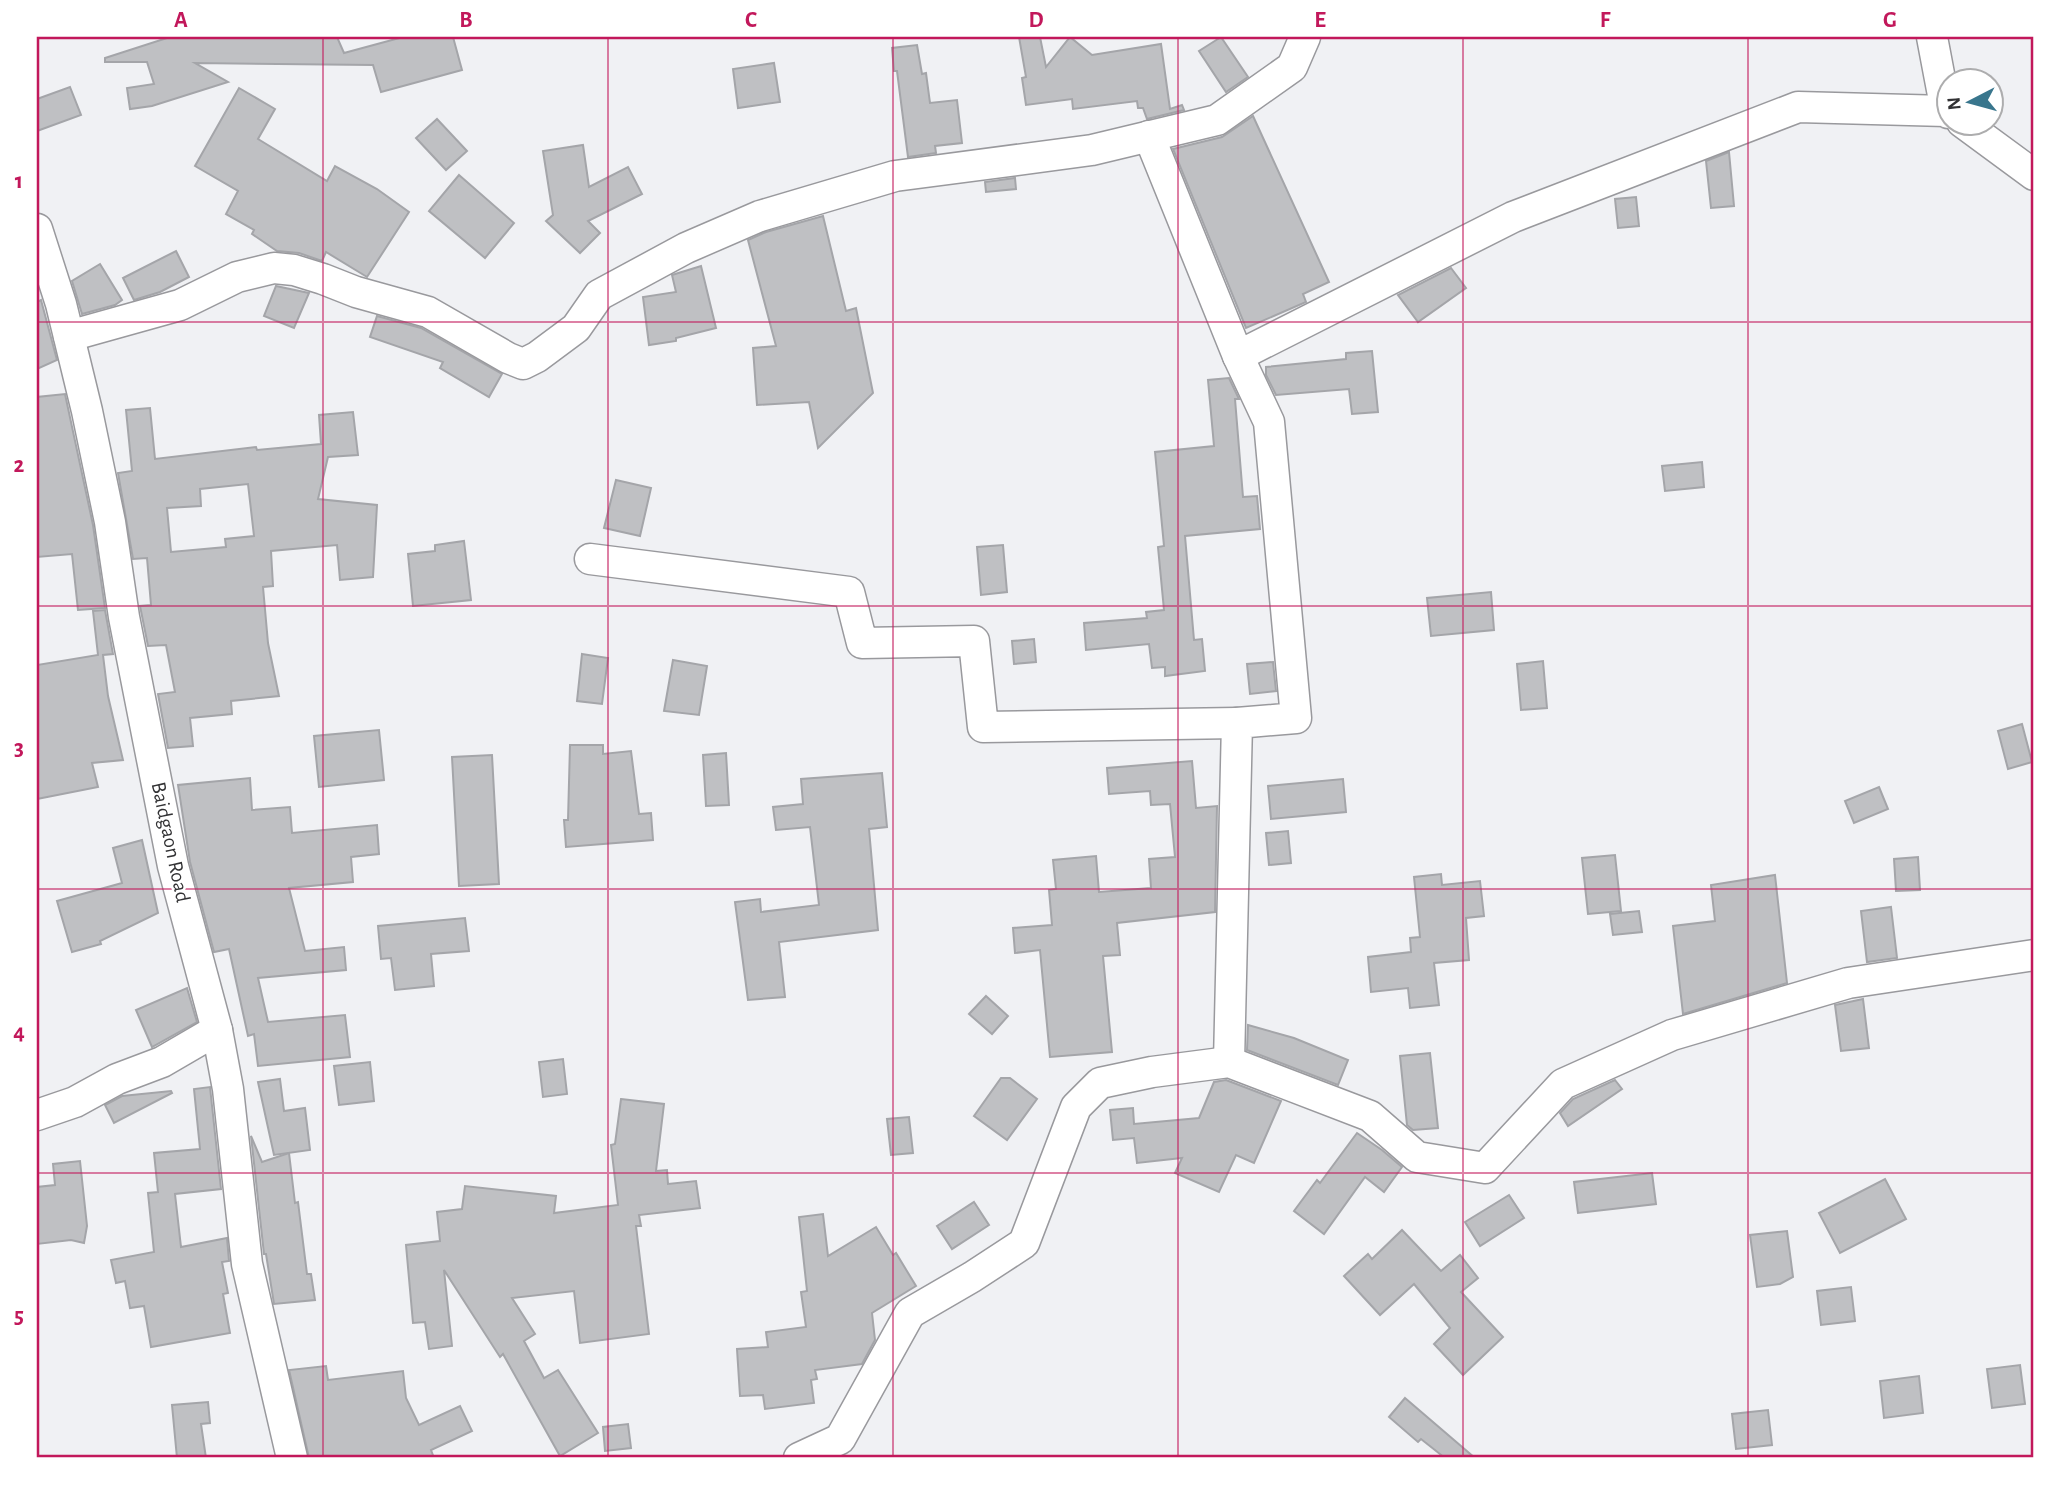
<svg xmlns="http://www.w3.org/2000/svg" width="2071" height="1495" font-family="'Alegreya Sans',sans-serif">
<rect width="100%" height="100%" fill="#f0f1f4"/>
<g fill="#bfc0c3" stroke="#a4a5a9" stroke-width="2" fill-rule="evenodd">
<path d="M 170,37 L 337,37 L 344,53 L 403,37 L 453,37 L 462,70 L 381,92 L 373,65 L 195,63 L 228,82 L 152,106 L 130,109 L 127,88 L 154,84 L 147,62 L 105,62 L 105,58 Z"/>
<path d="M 1019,37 L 1040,37 L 1046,67 L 1070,37 L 1092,55 L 1161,44 L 1170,109 L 1182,105 L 1184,110 L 1147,119 L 1143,108 L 1138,108 L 1137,101 L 1073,109 L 1072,99 L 1026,105 L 1022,78 L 1026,77 Z"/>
<path d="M 1221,37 L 1248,77 L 1226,92 L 1199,51 Z"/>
<path d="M 917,45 L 922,74 L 926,73 L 930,103 L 957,100 L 962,143 L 935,146 L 936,153 L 908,157 L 897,71 L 894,71 L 892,48 Z"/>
<path d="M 774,63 L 780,102 L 738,108 L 733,69 Z"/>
<path d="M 70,87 L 81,115 L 37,131 L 37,99 Z"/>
<path d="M 239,88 L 275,109 L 258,139 L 327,181 L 335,166 L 377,189 L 409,212 L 367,277 L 326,252 L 322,261 L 299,253 L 277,251 L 252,234 L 254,230 L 226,214 L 238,191 L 195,166 Z"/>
<path d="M 1253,116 L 1329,282 L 1303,294 L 1306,302 L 1246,328 L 1173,149 L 1222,137 Z"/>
<path d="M 437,119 L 467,151 L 446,170 L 416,138 Z"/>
<path d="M 583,145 L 589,187 L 628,167 L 642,194 L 588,221 L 600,233 L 580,253 L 546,221 L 553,215 L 543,151 Z"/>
<path d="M 1729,152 L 1734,206 L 1711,208 L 1706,161 Z"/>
<path d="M 459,175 L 514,223 L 485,258 L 429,211 Z"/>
<path d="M 1015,178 L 1016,189 L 986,192 L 985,182 Z"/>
<path d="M 1636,197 L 1639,226 L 1618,228 L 1615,199 Z"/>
<path d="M 823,216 L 846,311 L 856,308 L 873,393 L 818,448 L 809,402 L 757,405 L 753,348 L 776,346 L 748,240 L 766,232 Z"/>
<path d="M 176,251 L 189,277 L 160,292 L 134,300 L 123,278 Z"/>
<path d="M 100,264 L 122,300 L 115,305 L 82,314 L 72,281 Z"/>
<path d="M 701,266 L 716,328 L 676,338 L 676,341 L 649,345 L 643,297 L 676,292 L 672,275 Z"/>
<path d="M 1451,268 L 1466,288 L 1418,322 L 1398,295 Z"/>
<path d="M 276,286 L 309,293 L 294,328 L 264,316 Z"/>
<path d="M 41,300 L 57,360 L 37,369 L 37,302 Z"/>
<path d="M 377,316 L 421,328 L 502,374 L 489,397 L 440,368 L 443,362 L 370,337 Z"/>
<path d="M 1372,351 L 1378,412 L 1352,414 L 1349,389 L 1276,395 L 1266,375 L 1266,367 L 1346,359 L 1346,353 Z"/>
<path d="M 1229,378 L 1239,399 L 1235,399 L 1243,497 L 1257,496 L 1260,529 L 1185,536 L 1194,640 L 1202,639 L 1205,671 L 1165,676 L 1165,667 L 1152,668 L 1149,644 L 1086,650 L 1084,623 L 1147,618 L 1146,612 L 1164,610 L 1158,547 L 1164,546 L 1155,452 L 1214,446 L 1208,380 Z"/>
<path d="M 65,394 L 93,525 L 105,608 L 78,610 L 72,554 L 37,557 L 37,397 Z"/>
<path d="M 150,408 L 155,459 L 256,447 L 257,450 L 321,444 L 319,415 L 353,412 L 358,455 L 328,457 L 318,499 L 377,505 L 373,577 L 340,580 L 337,545 L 271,551 L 273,586 L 263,587 L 268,643 L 279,696 L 231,701 L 232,714 L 190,718 L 193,746 L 168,748 L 158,694 L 175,692 L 166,645 L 148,646 L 140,606 L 151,605 L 147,558 L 133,559 L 118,473 L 132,471 L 126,410 ZM 248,484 L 254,536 L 225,539 L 226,547 L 171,552 L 167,508 L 201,506 L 200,489 Z"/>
<path d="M 1702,462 L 1704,487 L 1665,491 L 1662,466 Z"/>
<path d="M 616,480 L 651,488 L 640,536 L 604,528 Z"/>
<path d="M 464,541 L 471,600 L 413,606 L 408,554 L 435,551 L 435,545 Z"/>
<path d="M 1003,545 L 1007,592 L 981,595 L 977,547 Z"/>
<path d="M 1491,592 L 1494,630 L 1431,636 L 1427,598 Z"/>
<path d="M 105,610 L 113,654 L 103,655 L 108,696 L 123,760 L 92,763 L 98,787 L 37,799 L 37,665 L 98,655 L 93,611 Z"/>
<path d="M 1034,639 L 1036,662 L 1014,664 L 1012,641 Z"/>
<path d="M 582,654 L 608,658 L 602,704 L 577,701 Z"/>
<path d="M 673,660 L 707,666 L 699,715 L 664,711 Z"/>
<path d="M 1543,661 L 1547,708 L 1521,710 L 1517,664 Z"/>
<path d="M 1273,662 L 1276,691 L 1250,694 L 1247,664 Z"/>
<path d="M 2022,724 L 2032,762 L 2008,769 L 1998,731 Z"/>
<path d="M 379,730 L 384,780 L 319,787 L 314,736 Z"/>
<path d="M 570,745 L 603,745 L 603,754 L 631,751 L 639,814 L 651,813 L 653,840 L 566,847 L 564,820 L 568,820 Z"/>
<path d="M 726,753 L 729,805 L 706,806 L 703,755 Z"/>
<path d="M 492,755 L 499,884 L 459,886 L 452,757 Z"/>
<path d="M 1192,761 L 1196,808 L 1217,806 L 1215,912 L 1117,923 L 1120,955 L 1103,956 L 1112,1052 L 1050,1057 L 1040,950 L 1015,953 L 1013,928 L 1052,925 L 1049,890 L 1056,889 L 1053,860 L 1096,856 L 1099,892 L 1151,888 L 1149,859 L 1175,857 L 1170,804 L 1151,805 L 1150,791 L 1109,794 L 1107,768 Z"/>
<path d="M 882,773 L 887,827 L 869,829 L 878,930 L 779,942 L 785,997 L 748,1000 L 735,902 L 760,899 L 761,912 L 819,905 L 810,827 L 776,830 L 773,807 L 803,804 L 801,779 Z"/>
<path d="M 250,778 L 252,810 L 290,807 L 292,833 L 377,825 L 379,854 L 351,857 L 353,882 L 289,888 L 305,951 L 344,947 L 346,970 L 258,978 L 268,1022 L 345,1015 L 350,1057 L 258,1066 L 254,1034 L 248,1036 L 229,949 L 214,952 L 190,862 L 178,785 Z"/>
<path d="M 1343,779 L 1346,812 L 1271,819 L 1268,786 Z"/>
<path d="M 1879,787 L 1888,809 L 1854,823 L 1845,801 Z"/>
<path d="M 1288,831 L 1291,863 L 1269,865 L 1266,833 Z"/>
<path d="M 142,840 L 158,913 L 100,941 L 101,944 L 72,952 L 57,901 L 122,883 L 113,848 Z"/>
<path d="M 1615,855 L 1621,911 L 1588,914 L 1582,858 Z"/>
<path d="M 1918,857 L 1920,890 L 1896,891 L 1894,859 Z"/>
<path d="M 1441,874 L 1442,885 L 1480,881 L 1484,916 L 1466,918 L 1469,960 L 1434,963 L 1439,1005 L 1410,1008 L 1408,988 L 1371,992 L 1368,957 L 1411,952 L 1410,938 L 1420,937 L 1414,877 Z"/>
<path d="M 1775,875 L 1787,983 L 1683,1014 L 1673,926 L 1715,921 L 1711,885 Z"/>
<path d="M 1891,907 L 1897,958 L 1867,962 L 1861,911 Z"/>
<path d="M 1639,911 L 1642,932 L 1613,935 L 1610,914 Z"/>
<path d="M 465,918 L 469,951 L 431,954 L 434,986 L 395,990 L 391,958 L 381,959 L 378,926 Z"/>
<path d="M 187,988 L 197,1022 L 152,1047 L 136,1010 Z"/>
<path d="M 986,996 L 1008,1016 L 992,1034 L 969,1014 Z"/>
<path d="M 1863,999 L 1869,1048 L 1841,1051 L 1835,1005 Z"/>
<path d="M 1248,1025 L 1294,1038 L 1348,1060 L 1338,1085 L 1247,1050 Z"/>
<path d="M 1430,1053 L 1438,1128 L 1413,1130 L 1407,1125 L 1400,1056 Z"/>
<path d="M 563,1059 L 567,1094 L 543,1097 L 539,1062 Z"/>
<path d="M 370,1062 L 374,1101 L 339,1105 L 334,1066 Z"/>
<path d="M 1001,1078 L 1010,1078 L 1037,1099 L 1007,1140 L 974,1116 Z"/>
<path d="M 280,1079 L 284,1111 L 305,1108 L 310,1150 L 274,1155 L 258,1082 Z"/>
<path d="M 1226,1080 L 1281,1101 L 1254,1163 L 1236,1155 L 1219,1192 L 1175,1173 L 1182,1158 L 1137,1163 L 1134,1138 L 1113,1140 L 1110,1110 L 1133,1108 L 1134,1124 L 1199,1118 L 1214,1082 Z"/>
<path d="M 1615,1080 L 1622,1089 L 1568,1126 L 1560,1113 L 1573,1099 Z"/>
<path d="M 210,1087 L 221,1189 L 175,1194 L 181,1247 L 227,1238 L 229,1261 L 222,1262 L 228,1293 L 223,1294 L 230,1333 L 151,1347 L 144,1306 L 130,1308 L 125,1281 L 116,1283 L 111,1260 L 154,1252 L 148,1193 L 158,1192 L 154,1153 L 200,1149 L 194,1089 Z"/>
<path d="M 171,1091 L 172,1093 L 114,1123 L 105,1105 L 122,1096 Z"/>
<path d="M 621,1099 L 664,1104 L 656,1171 L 667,1170 L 668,1184 L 696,1181 L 700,1208 L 639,1215 L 641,1226 L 636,1226 L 649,1334 L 580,1343 L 574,1291 L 512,1298 L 535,1334 L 524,1341 L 544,1378 L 558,1370 L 598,1433 L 560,1456 L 503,1354 L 500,1357 L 444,1270 L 452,1346 L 429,1349 L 425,1322 L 413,1323 L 406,1245 L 440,1241 L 437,1212 L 462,1209 L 465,1186 L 556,1196 L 554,1213 L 618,1205 L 611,1145 L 615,1144 Z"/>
<path d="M 909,1117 L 913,1153 L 891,1155 L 887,1119 Z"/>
<path d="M 1357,1133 L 1382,1150 L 1402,1167 L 1384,1192 L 1365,1177 L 1324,1234 L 1294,1211 L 1317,1180 L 1320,1183 Z"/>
<path d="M 251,1136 L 262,1162 L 289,1153 L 295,1203 L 298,1202 L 307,1274 L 311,1274 L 315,1300 L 274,1304 L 266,1254 L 264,1254 Z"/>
<path d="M 80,1161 L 87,1226 L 84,1243 L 71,1240 L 37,1244 L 37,1187 L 55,1185 L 53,1164 Z"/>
<path d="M 1652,1173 L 1656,1204 L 1578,1213 L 1574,1182 Z"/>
<path d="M 1885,1179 L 1906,1219 L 1840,1253 L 1819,1213 Z"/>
<path d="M 1509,1195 L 1524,1218 L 1480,1246 L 1465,1222 Z"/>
<path d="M 974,1202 L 989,1225 L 952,1249 L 937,1226 Z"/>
<path d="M 823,1214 L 828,1256 L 876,1227 L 893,1255 L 896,1253 L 916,1286 L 872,1313 L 875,1340 L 862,1364 L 815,1370 L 817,1379 L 811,1380 L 814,1403 L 765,1409 L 763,1395 L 740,1396 L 737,1349 L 768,1347 L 766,1332 L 806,1327 L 801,1292 L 807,1291 L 799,1217 Z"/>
<path d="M 1402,1230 L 1441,1271 L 1460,1255 L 1478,1278 L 1461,1292 L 1503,1337 L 1463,1375 L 1434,1344 L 1450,1328 L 1414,1284 L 1380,1315 L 1344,1276 L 1368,1254 L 1372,1259 Z"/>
<path d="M 1787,1231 L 1793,1277 L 1780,1284 L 1757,1287 L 1750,1235 Z"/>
<path d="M 1851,1287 L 1855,1321 L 1821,1325 L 1817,1291 Z"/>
<path d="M 2020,1365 L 2025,1404 L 1992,1408 L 1987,1369 Z"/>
<path d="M 326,1366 L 328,1380 L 403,1371 L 406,1398 L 419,1425 L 460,1406 L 472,1431 L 431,1450 L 434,1458 L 309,1458 L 289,1370 Z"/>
<path d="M 1919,1376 L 1923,1413 L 1884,1418 L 1880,1381 Z"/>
<path d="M 1405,1398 L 1475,1458 L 1445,1458 L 1421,1439 L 1418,1442 L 1389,1417 Z"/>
<path d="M 208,1402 L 210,1423 L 201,1424 L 206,1458 L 177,1458 L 172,1405 Z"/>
<path d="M 1768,1410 L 1772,1445 L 1736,1449 L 1732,1414 Z"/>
<path d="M 628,1424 L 631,1448 L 605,1451 L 603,1427 Z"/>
</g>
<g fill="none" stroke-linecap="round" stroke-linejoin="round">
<defs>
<g id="street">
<path d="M 1932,37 L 1946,111"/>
<path d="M 1962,122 L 2034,175"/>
<path d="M 1149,136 L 1238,356 L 1513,217 L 1798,107 L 1946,111 L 1948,113"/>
<path d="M 37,229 L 61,304 L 87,411 L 110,522 L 124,617 L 173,866 L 217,1030 L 228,1089 L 247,1264 L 292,1458"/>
<path d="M 69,336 L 180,305 L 237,277 L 274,268 L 294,270 L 323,279 L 356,292 L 428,312 L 508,358 L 523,364 L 537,357 L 576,328 L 599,295 L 686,248 L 760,216 L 895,176 L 1092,150 L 1217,120 L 1292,67 L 1305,37"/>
<path d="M 590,559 L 849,592 L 862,643 L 974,641 L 983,727 L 1237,723"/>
<path d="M 1229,1062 L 1237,723 L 1296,718 L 1269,422 L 1238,356"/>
<path d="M 37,1115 L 75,1102 L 117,1079 L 162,1062 L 217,1030"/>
<path d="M 799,1458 L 840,1439 L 910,1313 L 972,1277 L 1024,1243 L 1076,1107 L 1100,1083 L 1152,1072 L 1229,1062 L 1370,1116 L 1417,1157 L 1485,1168 L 1563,1084 L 1672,1035 L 1848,983 L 2034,955"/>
</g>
</defs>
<use href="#street" stroke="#99999d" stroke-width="33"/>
<use href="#street" stroke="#fff" stroke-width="30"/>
</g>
<path fill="none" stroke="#c2185b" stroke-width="2" stroke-opacity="0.55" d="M 323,37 L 323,1458M 608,37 L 608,1458M 893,37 L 893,1458M 1178,37 L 1178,1458M 1463,37 L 1463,1458M 1748,37 L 1748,1458M 37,322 L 2034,322M 37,606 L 2034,606M 37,889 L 2034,889M 37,1173 L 2034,1173"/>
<g text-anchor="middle" stroke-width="5" stroke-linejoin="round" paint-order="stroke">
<g font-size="21" fill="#323234" stroke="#fff">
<text transform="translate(171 842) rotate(78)" y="7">Baidgaon Road</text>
</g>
</g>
<rect width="2071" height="1495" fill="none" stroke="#ffffff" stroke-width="77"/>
<g transform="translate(1970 102) rotate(264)"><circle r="33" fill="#ffffff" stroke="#adadae" stroke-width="2"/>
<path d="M0-5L12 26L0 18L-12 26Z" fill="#39768d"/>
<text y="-10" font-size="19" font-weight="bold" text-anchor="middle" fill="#323234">N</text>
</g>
<rect x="38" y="38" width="1994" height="1418" fill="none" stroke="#c2185b" stroke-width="2.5"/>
<g font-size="23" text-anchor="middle" font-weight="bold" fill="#c2185b">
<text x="181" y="27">A</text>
<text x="466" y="27">B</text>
<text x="751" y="27">C</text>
<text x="1036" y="27">D</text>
<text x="1320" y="27">E</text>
<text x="1605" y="27">F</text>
<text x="1890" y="27">G</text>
<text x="19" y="188">1</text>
<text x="19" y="472">2</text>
<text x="19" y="755">3</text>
<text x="19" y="1039">4</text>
<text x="19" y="1323">5</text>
</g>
</svg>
